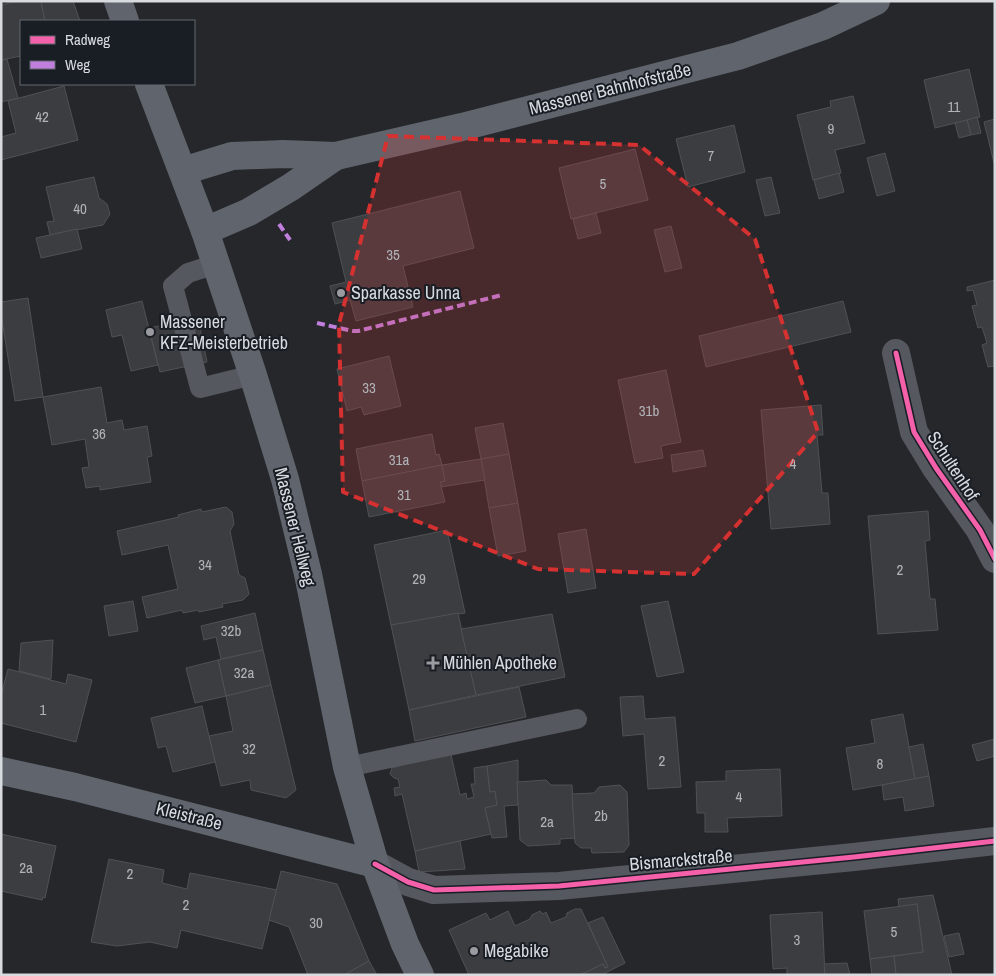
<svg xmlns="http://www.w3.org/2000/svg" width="996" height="976" font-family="'Archivo Narrow',sans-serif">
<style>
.building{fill:#3c3d41;stroke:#4f5154}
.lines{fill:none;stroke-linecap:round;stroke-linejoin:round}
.service{stroke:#55585f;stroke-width:20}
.minor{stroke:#55585f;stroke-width:28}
.secondary{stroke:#60646c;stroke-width:28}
.quiet{stroke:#c07fdc;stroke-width:4;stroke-dasharray:8 4;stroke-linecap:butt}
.cycleway-casing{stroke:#191d24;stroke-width:8}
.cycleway{stroke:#f560ab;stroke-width:5}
.marked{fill:#d63131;fill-opacity:0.2;stroke:#d63131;stroke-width:4;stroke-dasharray:10 6;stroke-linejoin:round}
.poi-dot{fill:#999ba0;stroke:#191d24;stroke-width:2}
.labels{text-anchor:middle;stroke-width:4;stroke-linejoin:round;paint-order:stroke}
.number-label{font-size:15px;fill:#b0b3b8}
.street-label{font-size:18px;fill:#d7dadf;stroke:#191d24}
.poi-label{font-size:18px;fill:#d7dadf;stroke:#191d24;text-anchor:start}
</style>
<rect width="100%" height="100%" fill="#25272b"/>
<g class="building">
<polygon points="17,1 41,1 45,21 21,21 21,56 1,60 1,5"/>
<polygon points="41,1 73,1 80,21 45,21"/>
<polygon points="7,59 18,98 1,102 1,60"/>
<polygon points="969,69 980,117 935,128 924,80"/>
<polygon points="64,86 78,140 1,160 1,137 16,133 8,101"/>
<polygon points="853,96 865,143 835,150 841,173 813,180 797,115 831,107 830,101"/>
<polygon points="977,117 981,133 971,135 967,120"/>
<polygon points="995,119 995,167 984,122"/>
<polygon points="967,120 971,135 959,138 955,123"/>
<polygon points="734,125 745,172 688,187 676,139"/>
<polygon points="635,149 648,200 571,219 559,168"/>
<polygon points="885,153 895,191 877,196 867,158"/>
<polygon points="839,173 844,192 819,199 814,180"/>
<polygon points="94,177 99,198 107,204 110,214 103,225 50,235 47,222 54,221 46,187"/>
<polygon points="771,177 780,213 765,216 756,180"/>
<polygon points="460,191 474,248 403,266 413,307 356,321 350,300 335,304 330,286 346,282 332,223"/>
<polygon points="596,213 601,233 578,239 573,219"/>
<polygon points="671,226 682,268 665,272 654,230"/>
<polygon points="77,229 82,249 41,258 36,238"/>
<polygon points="995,280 995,370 994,366 988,367 982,345 987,343 982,327 978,328 972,306 977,305 973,290 967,291 967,287"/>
<polygon points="28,298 43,397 15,401 1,314 1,302"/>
<polygon points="142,301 158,365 131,371 122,335 112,337 106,310"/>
<polygon points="843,301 851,332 706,367 699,336"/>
<polygon points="198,318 207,362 160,372 149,328"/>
<polygon points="389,356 401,406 364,415 361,407 347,411 337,369"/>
<polygon points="666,370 681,442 661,446 663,458 635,463 618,380"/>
<polygon points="101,387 107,423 122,420 124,430 147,426 152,456 147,457 151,482 100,490 100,486 86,488 82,468 89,467 85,439 52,445 43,397"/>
<polygon points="821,405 823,435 817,435 822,493 828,493 830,524 771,529 761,410"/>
<polygon points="503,423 509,454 481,459 475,428"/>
<polygon points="432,434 436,455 439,454 442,465 362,481 356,449"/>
<polygon points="703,450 706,466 673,472 671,455"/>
<polygon points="509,454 518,503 489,508 481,459"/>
<polygon points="481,459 485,480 441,487 440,482 445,481 442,465"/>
<polygon points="442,465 445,481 440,482 445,502 369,517 362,481"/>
<polygon points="518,503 526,551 498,556 489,508"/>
<polygon points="226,507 232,512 234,524 230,531 239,575 245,578 249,594 243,600 222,604 223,607 199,612 198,610 183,613 182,610 147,618 142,597 178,589 168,545 122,555 117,531 179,517 178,515 201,509 202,512"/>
<polygon points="928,511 930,540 925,541 930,599 935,599 938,630 878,634 868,516"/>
<polygon points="586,529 596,588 568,593 558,534"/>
<polygon points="447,530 465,613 391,625 374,545"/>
<polygon points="133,601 138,631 109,636 104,606"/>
<polygon points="668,601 684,672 657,677 641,606"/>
<polygon points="255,613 263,650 221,659 216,637 204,640 201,626"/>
<polygon points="458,613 476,695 409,710 391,625"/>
<polygon points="552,614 565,677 476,695 461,629"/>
<polygon points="53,640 51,679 19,671 21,643"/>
<polygon points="263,650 271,685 226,696 218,660"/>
<polygon points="218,660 226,696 195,703 186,668"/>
<polygon points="8,669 66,684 68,674 92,680 76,742 1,723 1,696"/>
<polygon points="271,685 296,790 286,798 251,790 250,780 221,786 209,736 233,731 226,696"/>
<polygon points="519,687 526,717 415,741 409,710"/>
<polygon points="643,696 645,719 675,717 681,787 648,789 644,734 623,736 620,697"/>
<polygon points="202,706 215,762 173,772 166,746 158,748 151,718"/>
<polygon points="903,714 915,779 853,790 846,748 875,743 871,720"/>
<polygon points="995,739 995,756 977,761 972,745"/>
<polygon points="923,744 929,776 915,779 909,747"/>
<polygon points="450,750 460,795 466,793 467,799 474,797 471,784 475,784 474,768 487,766 490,792 495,791 497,805 485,808 491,834 415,851 402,794 395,796 394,788 400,787 398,779 394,778 390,774 392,768"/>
<polygon points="518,760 518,805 504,806 507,837 492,838 485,808 497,805 495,791 490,792 487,766"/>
<polygon points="780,769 782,816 727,818 728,832 705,832 705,813 697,813 696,782 726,781 726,771"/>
<polygon points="929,776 934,806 905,811 903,797 884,800 882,785"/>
<polygon points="546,780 551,785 572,785 575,838 560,839 560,844 528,846 520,840 517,782"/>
<polygon points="620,785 627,792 629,845 624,852 592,853 591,848 581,848 575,843 572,794 594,793 599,787"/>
<polygon points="1,834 56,846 45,898 43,897 42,900 1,891"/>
<polygon points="460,841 465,869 419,872 415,851"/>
<polygon points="109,859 164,870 162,883 187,889 190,873 277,890 262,949 181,930 177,948 150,942 117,946 91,942"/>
<polygon points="281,871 337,884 369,961 344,975 308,975 289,927 269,920"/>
<polygon points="933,895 952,975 896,975 894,956 923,952 917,904 899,907 898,899"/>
<polygon points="917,904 923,952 870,959 864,911"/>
<polygon points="575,909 581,909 608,967 605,968 603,964 580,975 469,975 449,930 486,913 490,920 508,911 515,926 530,919 532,915 540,911 543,914 546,912 551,923 566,917 567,913"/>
<polygon points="822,912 825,975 787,975 787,968 773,969 770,915"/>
<polygon points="603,917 625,963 601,975 580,975 603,964 605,968 608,967 588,923"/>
<polygon points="959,933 964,954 949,957 944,936"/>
<polygon points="894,956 896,975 872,975 870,959"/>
<polygon points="369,961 377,975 344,975"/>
<polygon points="847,963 850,975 825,975 824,964"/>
</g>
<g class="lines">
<g class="service">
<polyline points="216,264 188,273 173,286 200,388 253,375"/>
<polyline points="347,767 577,719"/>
</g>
<g class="minor">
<polyline points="896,353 914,432 936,468 980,530 995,559"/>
<polyline points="375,864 408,882 434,890 559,886 854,857 995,841"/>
</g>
<g class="secondary">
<polyline points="118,1 125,21"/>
<polyline points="149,84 205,231 253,375 285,479 308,574 347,767 375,864 405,944 420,975"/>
<polyline points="183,171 232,156 283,154 336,156 462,127 738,56 823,26 876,1"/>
<polyline points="205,231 249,212 291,187 336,156"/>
<polyline points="1,771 75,787 375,864"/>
</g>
<g class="quiet">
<polyline points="279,224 290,240"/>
<polyline points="317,323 353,331 358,331 502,295"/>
</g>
<defs>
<g id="cycleway">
<polyline points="896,353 914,432 936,468 980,530 995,559"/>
<polyline points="375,864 408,882 434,890 559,886 854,857 995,841"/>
</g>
</defs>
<use href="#cycleway" class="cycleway-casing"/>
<use href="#cycleway" class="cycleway"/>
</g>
<path class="marked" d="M388,136L639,145L755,239L818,432L694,574L538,569L343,492L339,324Z"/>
<g class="poi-dot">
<circle cx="341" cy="293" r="5"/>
<circle cx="150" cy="332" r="5"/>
<path d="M430.5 655.5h5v5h5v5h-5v5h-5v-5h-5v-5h5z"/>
<circle cx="474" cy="951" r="5"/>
</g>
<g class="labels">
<g class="number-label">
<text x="954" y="112">11</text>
<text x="42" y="122">42</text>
<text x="831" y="134">9</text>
<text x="711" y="161">7</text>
<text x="603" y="189">5</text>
<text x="80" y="214">40</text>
<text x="393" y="260">35</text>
<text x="369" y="393">33</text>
<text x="649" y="416">31b</text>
<text x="99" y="439">36</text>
<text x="399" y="465">31a</text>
<text x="793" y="469">4</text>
<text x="404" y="500">31</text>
<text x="205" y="570">34</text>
<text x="900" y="575">2</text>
<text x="419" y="584">29</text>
<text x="231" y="636">32b</text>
<text x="244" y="678">32a</text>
<text x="43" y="715">1</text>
<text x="249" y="754">32</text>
<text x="662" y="766">2</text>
<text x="880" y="769">8</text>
<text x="739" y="802">4</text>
<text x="601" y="821">2b</text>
<text x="547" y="827">2a</text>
<text x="26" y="873">2a</text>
<text x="130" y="879">2</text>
<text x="186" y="910">2</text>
<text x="316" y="928">30</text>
<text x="894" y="937">5</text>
<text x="797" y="945">3</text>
</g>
<g class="street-label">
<text transform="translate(610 89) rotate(-14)" y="6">Massener Bahnhofstraße</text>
<text transform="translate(953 466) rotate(57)" y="6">Schultenhof</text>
<text transform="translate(295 527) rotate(76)" y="6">Massener Hellweg</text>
<text transform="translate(189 816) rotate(14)" y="6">Kleistraße</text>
<text transform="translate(681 860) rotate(-5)" y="6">Bismarckstraße</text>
</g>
<g class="poi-label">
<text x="351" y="299">Sparkasse Unna</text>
<text x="160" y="328">Massener<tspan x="160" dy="21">KFZ-Meisterbetrieb</tspan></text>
<text x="443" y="669">Mühlen Apotheke</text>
<text x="484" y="957">Megabike</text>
</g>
</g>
<rect width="996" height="976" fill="none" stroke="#d7dadf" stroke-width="5"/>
<rect x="20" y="20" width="175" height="65" fill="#191d24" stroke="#65696f"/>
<rect x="30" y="36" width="25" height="8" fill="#f560ab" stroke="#65696f"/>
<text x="65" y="45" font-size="15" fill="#d7dadf">Radweg</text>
<rect x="30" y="61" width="25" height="8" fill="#c07fdc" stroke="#65696f"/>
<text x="65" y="70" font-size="15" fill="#d7dadf">Weg</text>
</svg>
